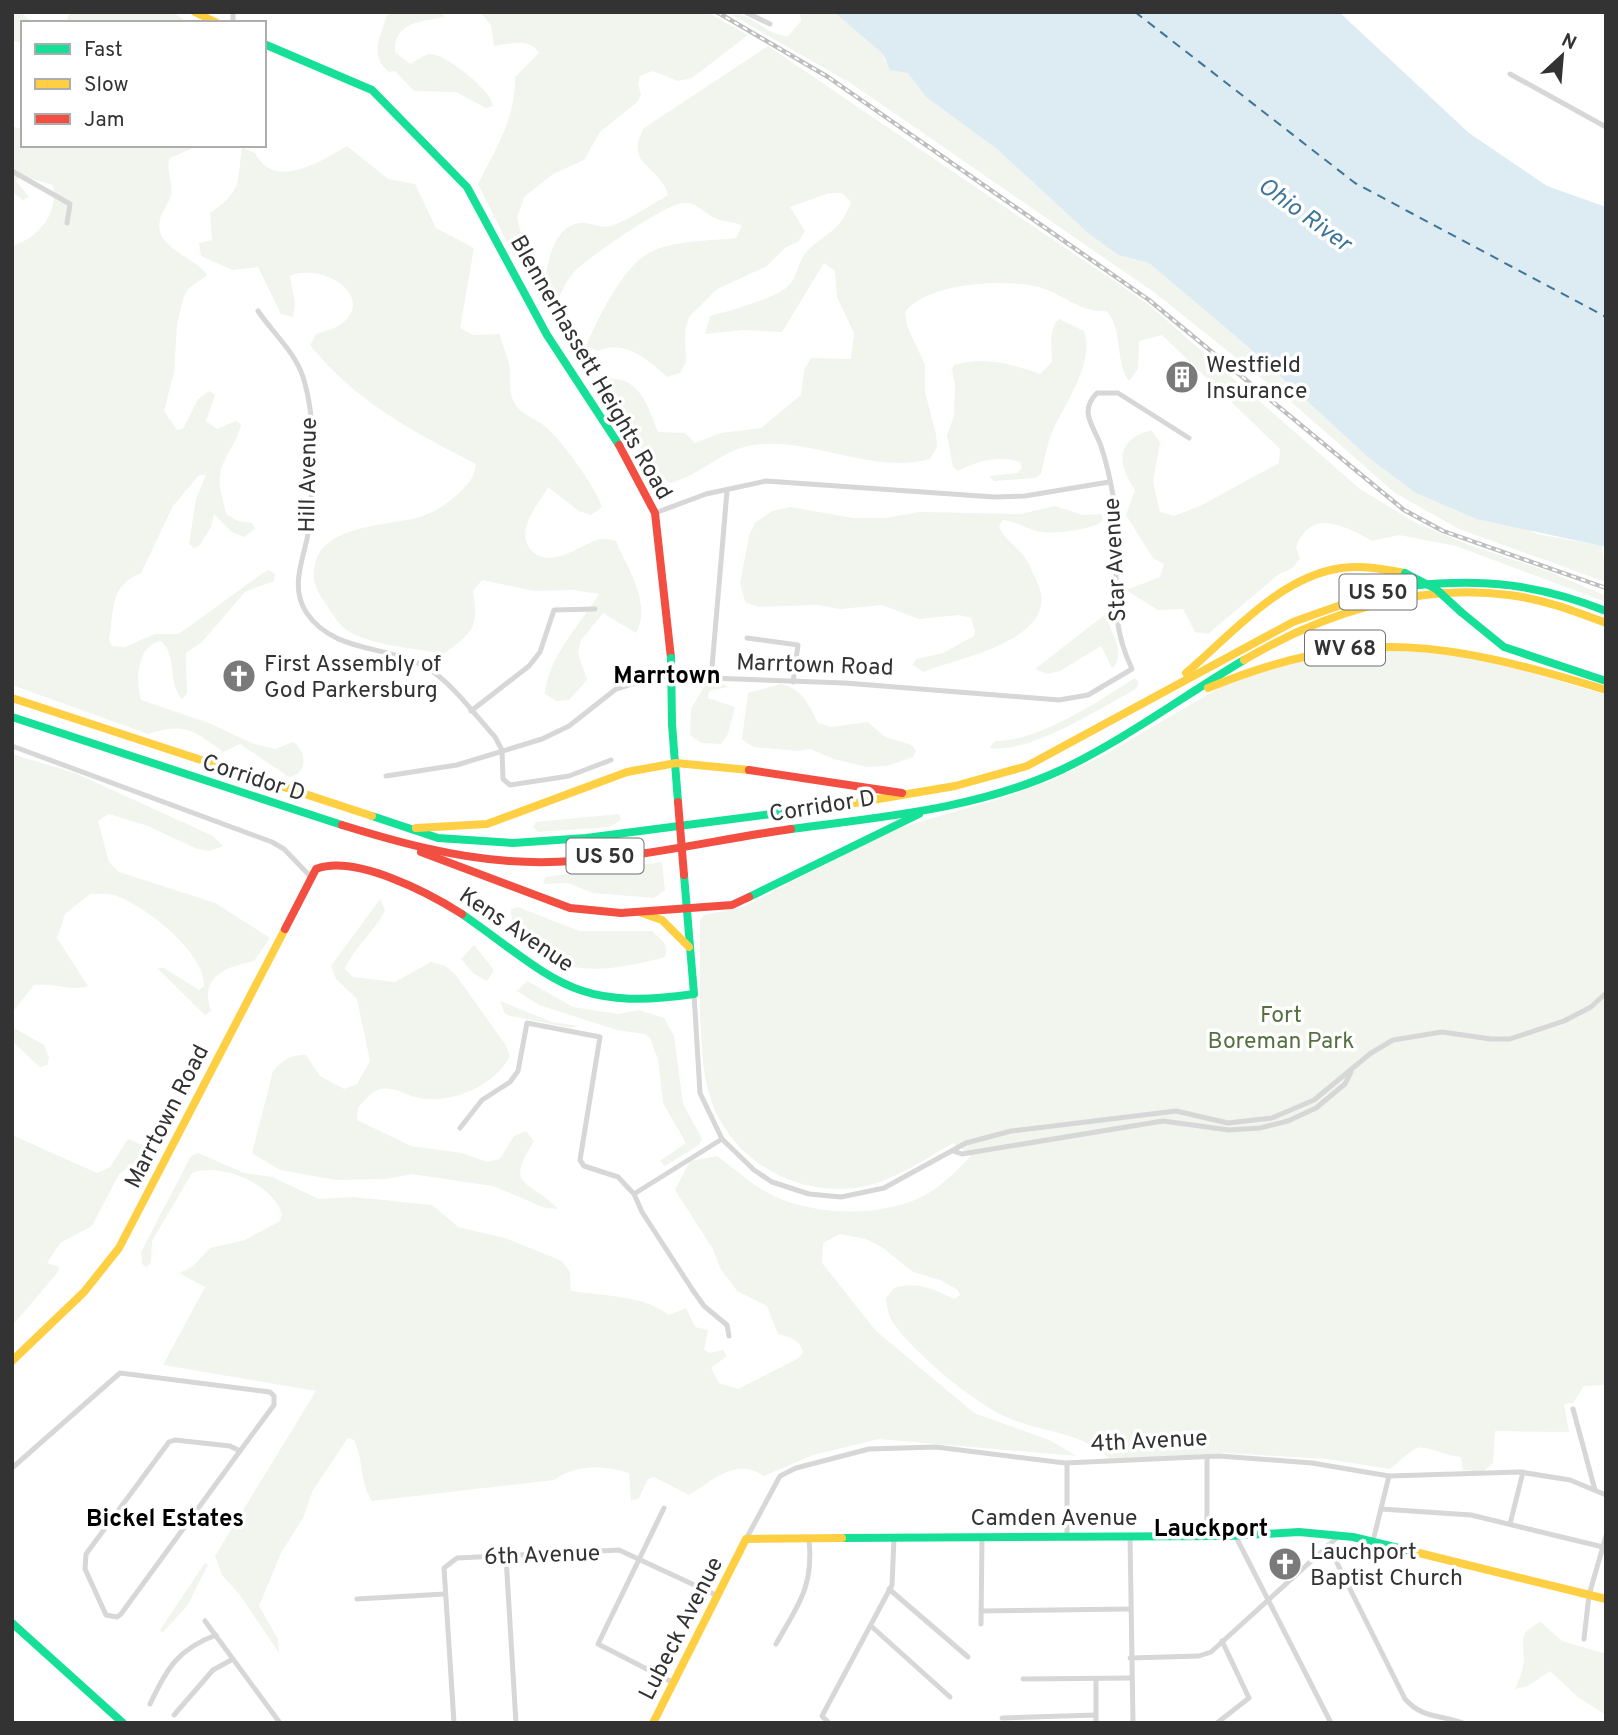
<svg xmlns="http://www.w3.org/2000/svg" width="1618" height="1735" font-family="Overpass,sans-serif">
<style>
.green{fill:#f1f5ed}
.water{fill:#ddebf3}
.lines{fill:none;stroke-linecap:round;stroke-linejoin:round}
.ferry{stroke:#3f7597;stroke-width:2;stroke-dasharray:9 7;stroke-linecap:butt}
.street{stroke:#d7d7d7;stroke-width:5}
.fast{stroke:#16e098;stroke-width:8}
.slow{stroke:#ffcf43;stroke-width:8}
.jam{stroke:#f24e42;stroke-width:8}
.rail-casing{stroke:#bebebe;stroke-width:4.5}
.rail{stroke:#fff;stroke-width:2;stroke-dasharray:5;stroke-linecap:butt}
.fast-bridge{stroke:#16e098;stroke-width:8}
.jam-bridge{stroke:#f24e42;stroke-width:8}
.labels{text-anchor:middle;stroke-width:7;stroke-linejoin:round;paint-order:stroke}
.shield{fill:#fff;stroke:#707070;stroke-width:2}
.shield-label{font-size:21px;font-weight:bold;fill:#333}
.poi-label{font-size:23px;fill:#333;stroke:#fff;text-anchor:start}
.street-label{font-size:23px;fill:#333;stroke:#fff}
.park-label{font-size:23px;fill:#56703f;stroke:#fff}
.water-label{font-size:24px;font-style:italic;fill:#3f7597;stroke:#fff}
.neighbourhood-label{font-size:24px;font-weight:bold;fill:#000;stroke:#fff}
</style>
<rect width="100%" height="100%" fill="#fff"/>
<g class="green">
<polygon points="12,12 20,12 33,23 23,23 23,44 12,40"/>
<polygon points="70,12 172,12 189,23 65,23"/>
<path d="M390,12H440L445,17C423,21 393,22 395,52L410,64C416,61 424,55 430,54C445,53 493,92 493,106L486,108L456,92L414,91L395,71L389,72C369,55 380,40 386,17Z"/>
<path d="M480,12H707L748,35L692,78L678,81L653,71L640,76L638,83L641,96L637,102L600,132L584,160L553,174L524,197L517,218L527,258L525,265L514,256L478,184C496,149 516,117 515,77L539,53C530,37 509,44 494,46L491,25Z"/>
<path d="M727,12C752,12 764,35 788,36L801,21L800,12H834L883,54L885,62L908,73L926,97L997,149L1088,233L1118,255L1149,263L1247,346L1369,458L1537,534L1602,546L1606,582L1459,529L1395,493L1290,401L1155,293L852,84Z"/>
<path d="M768,46L1148,304L1360,489L1416,523L1469,545L1550,572L1606,596V602L1456,546L1399,535L1372,541C1344,526 1312,507 1296,547L1300,559L1291,569L1279,574L1208,634L1195,632L1183,609L1158,610L1126,590L1160,577L1164,564L1153,558L1126,515L1135,490C1118,464 1114,441 1151,430L1160,442L1153,482L1160,512L1174,516L1202,505L1279,463L1280,449L1162,335L1139,341L1138,369L1129,381C1114,360 1124,329 1106,311C1083,313 1066,297 1045,289C1011,277 927,282 905,312L907,326L925,365V392L936,434L937,447L930,459C875,475 809,436 753,445C721,450 700,476 670,483L660,476L608,403L603,391L607,379C640,376 648,407 658,432L685,433L695,443L721,433L761,428L801,395L804,370L811,358L851,359L854,333L837,297L835,271L824,263L782,332L743,330L705,334L710,316C728,311 782,297 791,283C798,272 799,259 809,249C829,231 841,230 851,202L842,193H829L790,207L805,231L798,242L786,247L767,266L717,289L689,317L685,331L686,362L680,373L667,377C647,359 625,339 598,351L586,346C598,318 625,261 655,250C679,240 710,241 736,238L742,226C734,221 725,222 717,219C706,215 696,201 683,203C665,204 587,258 573,273C564,283 560,299 551,310L542,300C547,274 548,229 579,223C589,221 601,229 611,226C630,220 650,205 668,195C660,165 623,166 644,128Z"/>
<path d="M12,126L23,130V145H200L170,158C165,170 174,183 171,195C169,204 161,212 160,220C153,248 196,257 207,275L188,289L184,296L177,324L174,373L164,411L177,430L183,429L198,399L209,391L215,395L206,421L217,429L236,421L241,424C238,442 222,458 220,475C218,487 224,502 226,514L238,521L252,523L255,529L244,537L232,532L214,514L211,527L200,545L194,548L189,544L196,499L206,475H199L173,506L141,573C109,585 114,612 109,640L112,646L125,647L155,634H179L263,573L269,570L275,574L274,581L245,592L202,642L186,653L187,694L182,699C167,683 178,656 161,641C136,645 136,682 141,700L209,723L254,744L275,749L293,742C307,750 308,775 289,777L240,744L223,752C194,730 184,722 148,734L12,685V246C39,238 59,213 53,185L21,176L16,181L29,197L23,200L12,192Z"/>
<path d="M347,146L388,179L415,184L436,228L474,248L460,328L473,335L500,334C502,344 505,350 508,360C513,374 506,387 514,402C522,417 535,417 547,428C562,441 597,489 602,507L591,515L579,511L548,487C537,506 514,532 532,551C551,570 581,544 600,539C605,538 611,540 616,541C628,570 652,603 636,633L603,613L581,640L578,653L587,680L569,700L556,701L545,694C548,656 581,624 599,594L573,590L534,591L482,580L473,591C479,629 473,631 444,654C416,648 361,645 342,626C333,617 327,605 320,595C314,585 312,575 315,564C324,525 385,526 416,518C434,513 448,504 461,491C471,481 474,477 476,464C412,431 356,402 310,345L316,334C324,331 335,329 341,324C378,296 320,261 290,276L295,303L293,317L281,314L258,267L232,270L201,256L199,243L212,240L210,213C242,191 237,184 242,147L255,153C274,191 320,162 347,146Z"/>
<path d="M1059,319L1084,331C1095,363 1065,403 1052,432C1047,445 1044,461 1041,474L1035,478L994,481L989,476L1017,473L1022,468L1020,462C997,455 978,461 958,471L953,467L947,435L954,416L955,384L952,370L954,365C983,356 1012,364 1040,374L1052,362C1052,348 1048,329 1059,319Z"/>
<path d="M1055,506L1082,515L1102,514L1103,520C1097,530 1052,534 1040,532C1027,529 1017,522 1003,520L999,526C1005,542 1022,549 1029,564C1034,577 1044,591 1041,605C1034,645 955,659 923,672L913,665L916,659L943,653L974,636L975,630L971,618L959,615L919,619L882,605L840,609L818,605L758,607L745,602L740,583L749,536L755,523L772,511L791,507L853,518H885L920,512L1021,514Z"/>
<path d="M1106,614C1109,631 1128,655 1112,668L1101,646L1060,671L1047,674L1035,669Z"/>
<path d="M1355,649L1424,651L1485,659L1606,695V1385L1584,1386L1573,1403L1564,1404L1569,1432L1495,1431L1493,1463L1483,1472L1463,1470L1461,1457C1449,1457 1425,1445 1417,1448C1407,1453 1398,1463 1390,1469L1327,1459L1227,1453L1110,1459C1082,1431 1041,1433 1006,1417C972,1401 916,1355 894,1324C888,1316 887,1307 886,1298L894,1288C917,1281 933,1289 954,1299L960,1295L958,1290L940,1280L913,1272L883,1248L866,1239L840,1234L823,1243L822,1263L876,1331L974,1413L1049,1440L1077,1456L879,1439L813,1455L764,1476C736,1457 714,1480 689,1495L654,1477L648,1479L639,1498L631,1501L629,1473C603,1465 577,1464 554,1480L372,1501C359,1480 364,1460 354,1440L348,1438L313,1490L303,1518L281,1553L259,1606L278,1639L279,1653L240,1595L222,1575L215,1556L316,1391L163,1365L205,1287L179,1273L192,1267L210,1248L245,1240L280,1221L282,1214C273,1184 221,1162 192,1173L152,1241L151,1263L146,1267L142,1264L141,1252L191,1156L198,1153L244,1173L272,1177L319,1199L354,1197L432,1205L458,1227L505,1238L562,1261L570,1272L571,1291C603,1296 643,1295 669,1315L686,1308L695,1327L708,1330L704,1350L710,1353L723,1350L727,1356L711,1368L719,1383L738,1389L799,1358L803,1352C801,1340 789,1337 778,1334L767,1306L737,1291L720,1268L713,1249L675,1190L690,1161L717,1156C735,1169 754,1187 774,1196C813,1215 877,1217 917,1199C938,1190 954,1173 971,1156L953,1143C923,1160 891,1183 856,1188C793,1196 730,1159 710,1097C696,1054 701,969 700,920L704,915L743,907L892,830L1002,798L1050,781L1102,756L1226,684L1293,661Z"/>
<path d="M1135,678L1139,683L1136,689C1098,709 1031,754 989,748L995,741C1038,742 1099,701 1135,678Z"/>
<polygon points="721,683 728,687 709,691 708,698 735,707 728,734 721,744 701,743 690,735 691,709 705,685"/>
<path d="M781,684C804,690 808,704 818,723L831,727L868,722L885,737L912,745L916,751L913,757L887,766L867,767L834,759L810,749L798,751L753,747L742,739L748,693Z"/>
<path d="M12,754L75,773L213,836L223,846L210,851L197,849L148,826L109,814L98,821L109,862L119,872L215,903L270,938L254,961C225,967 199,977 211,1011L205,1015L157,968H164L199,990L204,986C206,953 145,906 117,896C109,893 98,894 90,894L65,914L57,938L88,986C76,992 50,982 34,985L12,1013Z"/>
<polygon points="619,814 621,820 609,827 538,832 533,827 536,822"/>
<polygon points="662,862 665,890 654,898 593,893 568,883 543,884 545,877 552,876"/>
<path d="M380,899L385,910C375,932 354,947 345,969L353,977L395,982L431,962L445,966L455,974L505,1044L510,1056C495,1086 449,1106 415,1097C403,1094 391,1085 378,1090C371,1092 363,1102 358,1108L357,1120L411,1146L462,1153L487,1162L500,1159L514,1136L526,1131L534,1141C503,1189 530,1179 558,1209L545,1208L493,1186L411,1174L387,1179L336,1180L280,1170L252,1153L273,1071C283,1059 291,1055 306,1055L320,1076L344,1089L357,1084L370,1061L357,999L336,979L331,966Z"/>
<path d="M518,907L579,931H652C660,939 670,944 665,957C637,965 598,973 569,966C556,963 542,951 532,943C518,933 511,926 511,909Z"/>
<polygon points="474,945 494,970 487,981 474,974 461,959"/>
<polygon points="527,981 573,1007 618,1014 639,1010 664,1018 674,1036 683,1104 702,1139 699,1145 665,1166 660,1161 686,1143 663,1103 658,1059 650,1038 645,1034 617,1030 539,1005 517,991"/>
<polygon points="500,1001 552,1022 578,1026 571,1028 511,1016 505,1014"/>
<polygon points="12,1027 44,1045 49,1058 47,1065 40,1067 12,1041"/>
<polygon points="12,1135 97,1173 110,1167 128,1139 152,1149 119,1174 92,1226 60,1243 47,1263 59,1267 58,1272 12,1326"/>
<polygon points="205,1563 208,1565 187,1606 162,1633 160,1630"/>
<path d="M1541,1622L1562,1641L1606,1654V1715L1578,1697L1550,1671L1528,1686L1515,1689C1518,1682 1522,1674 1523,1666C1527,1643 1513,1635 1541,1622Z"/>
</g>
<polygon class="water" points="834,12 1339,12 1469,133 1547,186 1606,207 1606,547 1477,519 1416,493 1369,458 1247,346 1149,263 1118,255 1088,233 997,149 926,97 908,73 890,70 883,54"/>
<g class="lines">
<polyline class="ferry" points="1135,12 1355,183 1606,317"/>
<g class="street">
<polyline points="745,12 770,24"/>
<polyline points="233,23 233,12"/>
<polyline points="1510,74 1606,127"/>
<polyline points="12,171 70,204 67,223"/>
<path d="M258,311C272,332 295,352 303,377C317,421 313,474 310,519C309,550 287,582 306,612C333,653 385,645 424,666C451,681 474,714 495,737L502,750L503,779L510,785L569,776L611,760"/>
<polyline points="655,513 706,494 766,481 994,497 1025,496 1109,482"/>
<polyline points="747,638 798,645 793,682"/>
<polyline points="711,679 727,491"/>
<polyline points="471,711 529,666 540,652 554,610 595,609"/>
<polyline points="12,746 272,842 284,849 310,876"/>
<path d="M386,776L457,765L542,739L569,726L616,689L658,676L845,683L1059,700L1088,695L1132,669C1111,625 1116,594 1117,547C1118,515 1111,477 1101,446C1094,426 1078,412 1097,393H1118L1189,438"/>
<polyline points="694,994 700,1093 722,1139 754,1170 772,1182 809,1194 841,1197 884,1188 966,1143 1011,1131 1176,1111 1228,1123 1272,1118 1314,1100 1371,1053 1393,1040 1442,1032 1491,1039 1510,1039 1564,1021 1591,1007 1606,993"/>
<polyline points="460,1128 482,1100 510,1082 518,1071 527,1023 600,1037 580,1160 584,1166 618,1177 634,1194 642,1212 692,1289 704,1306 727,1325 729,1336"/>
<polyline points="953,1151 962,1154 1163,1121 1229,1130 1260,1128 1288,1121 1316,1108 1345,1084 1351,1072"/>
<polyline points="634,1194 722,1139"/>
<polyline points="1573,1409 1595,1490"/>
<polygon points="175,1440 230,1446 240,1451 121,1614 117,1617 106,1615 85,1569 86,1554 169,1442"/>
<polyline points="12,1468 120,1373 270,1392 274,1396 274,1405 240,1451"/>
<polyline points="664,1508 598,1644 674,1683"/>
<polyline points="1381,1509 1471,1515 1603,1547"/>
<polyline points="1510,1524 1523,1472"/>
<polyline points="1235,1535 1331,1723"/>
<polyline points="1130,1536 1133,1723"/>
<polyline points="1207,1536 1207,1457"/>
<polyline points="1067,1537 1067,1463"/>
<polyline points="746,1539 780,1476 796,1468 869,1449 936,1447 1065,1463 1219,1456 1312,1463 1389,1476 1520,1472 1570,1480 1606,1495"/>
<polyline points="1373,1541 1389,1476"/>
<path d="M1328,1545L1405,1699C1423,1719 1439,1714 1463,1723"/>
<polyline points="506,1557 516,1723"/>
<polyline points="889,1589 968,1657"/>
<polyline points="357,1599 445,1594"/>
<polyline points="982,1611 1129,1609"/>
<polyline points="205,1621 280,1723"/>
<polyline points="981,1624 982,1537"/>
<polyline points="871,1626 950,1697"/>
<polyline points="1584,1639 1589,1595 1606,1536"/>
<path d="M776,1644C798,1605 814,1587 809,1539"/>
<polyline points="1130,1658 1199,1656 1211,1652 1340,1535"/>
<polyline points="1023,1679 1130,1678"/>
<path d="M150,1704C167,1668 178,1649 216,1635"/>
<polyline points="174,1715 213,1670 233,1659"/>
<polyline points="1002,1718 1096,1715"/>
<polyline points="454,1723 444,1568 457,1558 619,1550 718,1596"/>
<polyline points="829,1723 822,1716 892,1585 894,1538"/>
<polyline points="1096,1723 1096,1679"/>
<polyline points="1217,1723 1249,1698 1222,1641"/>
</g>
<g class="fast">
<polyline points="264,44 372,90 467,187 547,335 619,445"/>
<path d="M1410,586C1483,578 1538,584 1606,611"/>
<polyline points="1461,612 1504,647 1606,681"/>
<polyline points="12,717 342,825"/>
<polyline points="672,724 678,802"/>
<polyline points="372,816 438,838 513,843 586,838 849,804"/>
<path d="M791,829C882,817 977,809 1061,770C1126,739 1183,696 1244,660"/>
<polyline points="749,897 919,814"/>
<path d="M462,914C554,978 572,1012 694,994L684,875"/>
<polyline points="842,1538 1228,1536 1299,1532 1353,1537 1415,1552"/>
<polyline points="12,1623 123,1723"/>
</g>
<g class="slow">
<polyline points="195,12 217,23"/>
<path d="M1244,660C1323,613 1417,583 1509,595C1543,599 1574,611 1606,623"/>
<path d="M1186,673C1231,635 1279,577 1341,568C1363,565 1383,569 1405,573"/>
<path d="M1208,688C1364,624 1450,643 1606,690"/>
<polyline points="12,698 372,816"/>
<polyline points="849,804 955,786 1027,766 1293,622 1369,595 1410,586"/>
<polyline points="416,828 487,824 627,772 676,763 749,770"/>
<polyline points="642,913 662,920 689,947"/>
<polyline points="12,1361 84,1292 119,1248 285,929"/>
<polyline points="1415,1552 1606,1599"/>
<polyline points="653,1723 746,1539 842,1538"/>
</g>
<g class="jam">
<polyline points="619,445 655,513 671,658"/>
<polyline points="749,770 902,793"/>
<path d="M342,825C397,842 452,857 509,861C603,868 698,842 791,829"/>
<polyline points="421,852 570,908 621,913 732,905 749,897"/>
<path d="M285,929L316,869C355,854 429,893 462,914"/>
</g>
<defs>
<polyline id="rail" points="717,12 828,77 1149,300 1404,510 1443,531 1606,588"/>
</defs>
<use href="#rail" class="rail-casing"/>
<use href="#rail" class="rail"/>
<g class="fast-bridge">
<polyline points="1405,573 1436,589 1461,612"/>
<polyline points="671,658 672,724"/>
</g>
<polyline class="jam-bridge" points="678,802 684,875"/>
</g>
<defs>
<symbol id="building-disc" viewBox="-11 -11 22 22"><circle r="9.5" fill="#7a7a7a" stroke="#fff"/><path d="M-4-6H4V6H1V3H-1V6H-4ZM-2.5-4.3h1.7v1.8h-1.7ZM.8-4.3h1.7v1.8H.8ZM-2.5-1h1.7V.8h-1.7ZM.8-1h1.7V.8H.8Z" fill="#fff"/></symbol>
<symbol id="church-disc" viewBox="-11 -11 22 22"><circle r="9.5" fill="#7a7a7a" stroke="#fff"/><path d="M-1.2-6h2.4v3.5h3.3v2.4h-3.3V6h-2.4V-.1h-3.3v-2.4h3.3Z" fill="#fff"/></symbol>
</defs>
<g fill-rule="evenodd">
<use href="#building-disc" x="1163" y="358" width="38" height="38"/>
<use href="#church-disc" x="220" y="657" width="38" height="38"/>
<use href="#church-disc" x="1266" y="1545" width="38" height="38"/>
</g>
<g class="labels">
<g class="shield">
<rect x="1339.5" y="574.5" width="77" height="35" rx="5"/>
<rect x="1305" y="630.5" width="80" height="35" rx="5"/>
<rect x="566.5" y="838.5" width="77" height="35" rx="5"/>
</g>
<g class="shield-label">
<text x="1378" y="599">US 50</text>
<text x="1345" y="655">WV 68</text>
<text x="605" y="863">US 50</text>
</g>
<g class="poi-label">
<text x="1206" y="372">Westfield<tspan x="1206" dy="26">Insurance</tspan></text>
<text x="264" y="671">First Assembly of<tspan x="264" dy="26">God Parkersburg</tspan></text>
<text x="1310" y="1559">Lauchport<tspan x="1310" dy="26">Baptist Church</tspan></text>
</g>
<g class="street-label">
<text transform="translate(592 367) rotate(60)" y="8">Blennerhassett Heights Road</text>
<text transform="translate(307 475) rotate(-89)" y="8">Hill Avenue</text>
<text transform="translate(1114 560) rotate(-93)" y="8">Star Avenue</text>
<text transform="translate(815 664) rotate(2)" y="8">Marrtown Road</text>
<text transform="translate(254 777) rotate(18)" y="8">Corridor D</text>
<text transform="translate(822 805) rotate(-9)" y="8">Corridor D</text>
<text transform="translate(517 929) rotate(34)" y="8">Kens Avenue</text>
<text transform="translate(166 1116) rotate(-63)" y="8">Marrtown Road</text>
<text transform="translate(1149 1440) rotate(-3)" y="8">4th Avenue</text>
<text x="1054" y="1525">Camden Avenue</text>
<text transform="translate(542 1554) rotate(-2)" y="8">6th Avenue</text>
<text transform="translate(680 1628) rotate(-63)" y="8">Lubeck Avenue</text>
</g>
<g class="park-label">
<text x="1281" y="1022">Fort<tspan x="1281" dy="26">Boreman Park</tspan></text>
</g>
<g class="water-label">
<text transform="translate(1305 214) rotate(36)" y="8">Ohio River</text>
</g>
<g class="neighbourhood-label">
<text x="667" y="683">Marrtown</text>
<text x="165" y="1526">Bickel Estates</text>
<text x="1211" y="1536">Lauckport</text>
</g>
</g>
<rect width="1618" height="1735" fill="none" stroke="#333333" stroke-width="28"/>
<rect x="21" y="21" width="245" height="126" fill="#ffffff" stroke="#adadad" stroke-width="2"/>
<rect x="35" y="44" width="35" height="10" fill="#16e098" stroke="#adadad" stroke-width="2"/>
<text x="84" y="56" font-size="21" fill="#333333">Fast</text>
<rect x="35" y="79" width="35" height="10" fill="#ffcf43" stroke="#adadad" stroke-width="2"/>
<text x="84" y="91" font-size="21" fill="#333333">Slow</text>
<rect x="35" y="114" width="35" height="10" fill="#f24e42" stroke="#adadad" stroke-width="2"/>
<text x="84" y="126" font-size="21" fill="#333333">Jam</text>
<g transform="translate(1562 56) rotate(26)" stroke="#ffffff" stroke-width="5" paint-order="stroke">
<path d="M0-5L12 26L0 18L-12 26Z" fill="#333333"/>
<text y="-10" font-size="19" font-weight="bold" text-anchor="middle" fill="#333333">N</text>
</g>
</svg>
